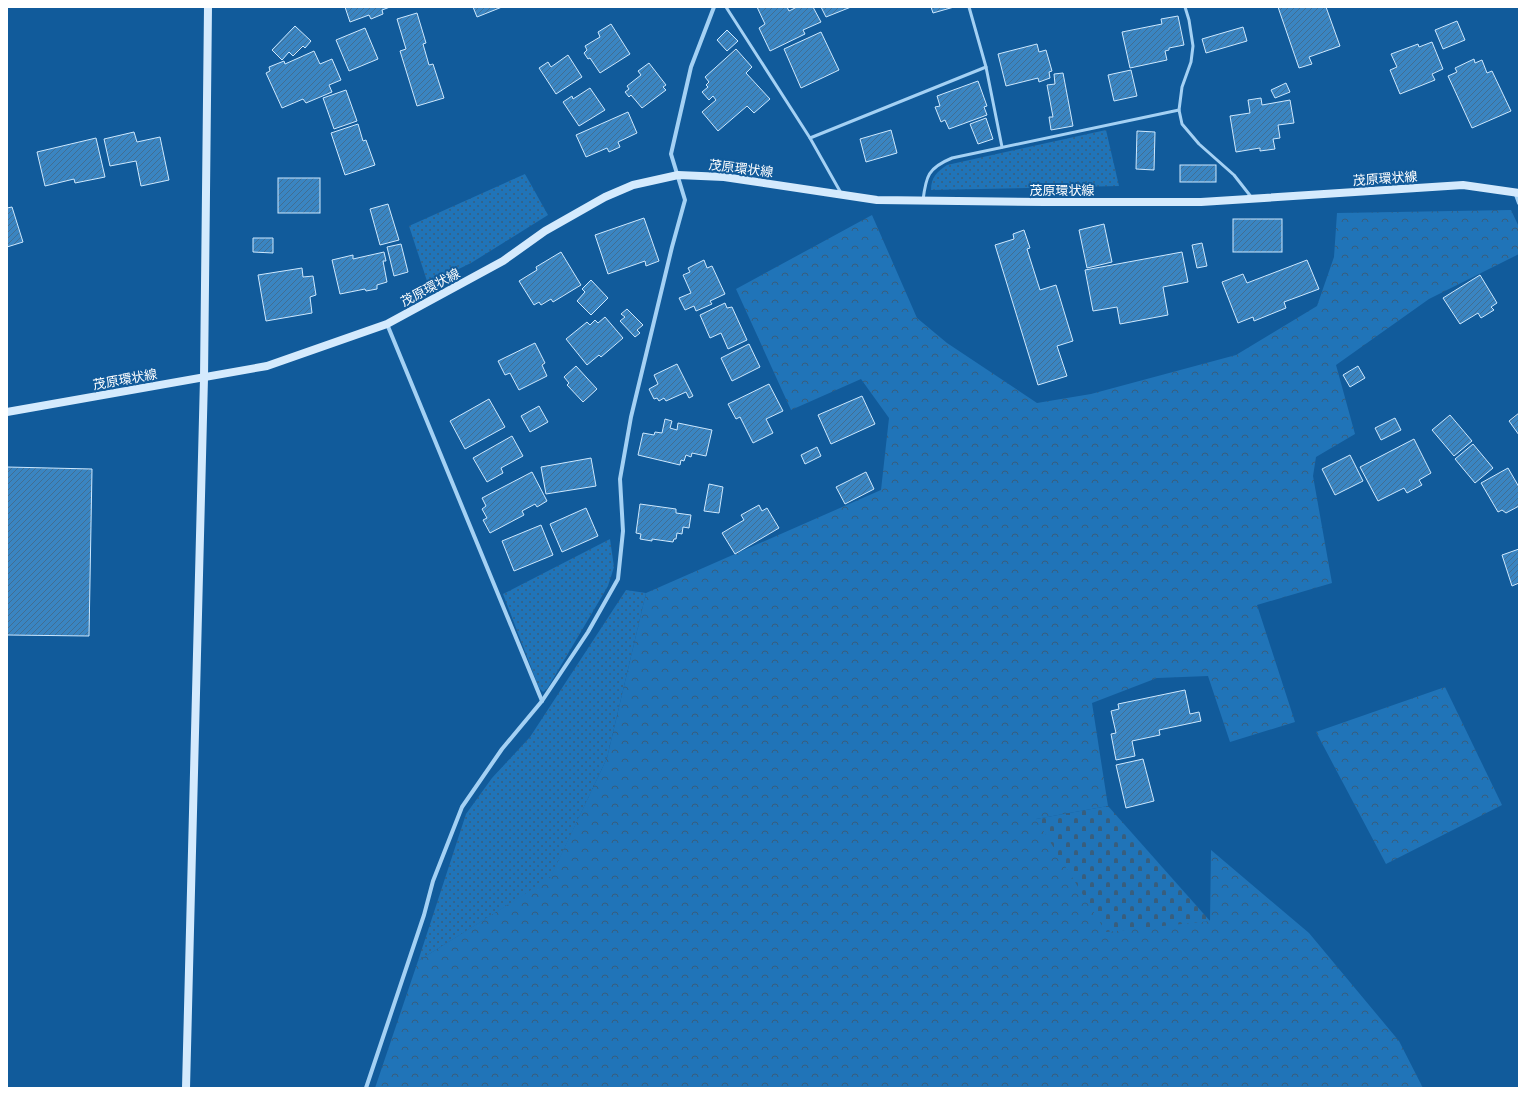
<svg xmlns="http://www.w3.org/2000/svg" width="1526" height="1095" font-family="'Space Grotesk','Noto Sans JP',sans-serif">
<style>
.grass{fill:url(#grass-dots)}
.forest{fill:url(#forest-crowns)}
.cemetery{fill:url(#cemetery-stones)}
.building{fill:url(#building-hatch);stroke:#cde8fe}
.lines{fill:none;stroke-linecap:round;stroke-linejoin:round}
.lane{stroke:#a4d1f4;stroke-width:3}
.street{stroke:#a4d1f4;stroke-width:4}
.secondary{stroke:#d4eafd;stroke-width:8}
.labels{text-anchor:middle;stroke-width:4;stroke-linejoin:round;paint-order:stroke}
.street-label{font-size:13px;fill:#fff;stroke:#115b9b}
</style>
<defs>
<pattern id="grass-dots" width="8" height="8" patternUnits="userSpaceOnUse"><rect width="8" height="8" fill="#2074b8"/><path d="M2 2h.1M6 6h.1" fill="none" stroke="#385e7d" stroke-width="1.8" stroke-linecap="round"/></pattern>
<pattern id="forest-crowns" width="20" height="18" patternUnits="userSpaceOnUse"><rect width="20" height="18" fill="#2074b8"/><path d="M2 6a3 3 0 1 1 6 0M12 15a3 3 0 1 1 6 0" fill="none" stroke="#385e7d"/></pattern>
<pattern id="cemetery-stones" width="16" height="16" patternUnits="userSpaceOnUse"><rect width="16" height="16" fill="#2074b8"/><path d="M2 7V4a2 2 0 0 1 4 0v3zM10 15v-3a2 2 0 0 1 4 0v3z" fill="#385e7d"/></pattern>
<pattern id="building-hatch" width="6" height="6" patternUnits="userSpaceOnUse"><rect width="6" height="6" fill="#3a85c2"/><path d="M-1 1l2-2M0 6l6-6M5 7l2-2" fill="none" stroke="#416e93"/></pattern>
</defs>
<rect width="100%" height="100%" fill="#115b9b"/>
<g class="grass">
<path d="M1106,130L1119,186L931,190C931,177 937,172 947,165Z"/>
<polygon points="525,174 548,215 471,263 428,284 409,226"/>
<polygon points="610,539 614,567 608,586 547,689 543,692 539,688 503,594"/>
<polygon points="626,590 646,593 607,758 550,879 418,961 466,814 492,778 530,737"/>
</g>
<g class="forest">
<polygon points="1511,210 1519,227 1519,254 1429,299 1336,365 1355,434 1316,457 1313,476 1332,583 1257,605 1295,722 1230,742 1208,676 1157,678 1092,703 1108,806 1036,819 1210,921 1211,850 1309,933 1399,1041 1423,1088 375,1088 418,961 550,878 607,758 646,593 881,490 889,418 861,379 791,410 736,289 872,215 917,318 947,343 1037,403 1091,394 1236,355 1317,306 1334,257 1337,213"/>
<polygon points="1445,687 1502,805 1386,864 1316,732"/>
</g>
<polygon class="cemetery" points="1108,806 1210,921 1106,932 1036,819"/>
<g class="building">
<polygon points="345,7 390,7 382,10 383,14 371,19 369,15 350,22"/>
<polygon points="473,7 502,7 477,17"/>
<polygon points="757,7 787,7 789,11 797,7 813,7 821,22 803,30 805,34 770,51 759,28 765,24"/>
<polygon points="821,7 851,7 826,17"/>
<polygon points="931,7 954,7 933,13"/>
<polygon points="1278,7 1326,7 1340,46 1309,57 1312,64 1299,68"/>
<polygon points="417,13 426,43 423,44 429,65 433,64 444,98 417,106 400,51 406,49 397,19"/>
<polygon points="1178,16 1184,45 1169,48 1169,50 1165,51 1167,60 1130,68 1122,32 1162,24 1161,19"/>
<polygon points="1457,21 1465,40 1443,49 1435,30"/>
<polygon points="611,24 630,54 600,73 590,58 588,59 584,53 587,50 585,46 600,37 598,32"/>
<polygon points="295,26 311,41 305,48 303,46 293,56 289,52 282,60 272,50"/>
<polygon points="1243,27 1247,41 1206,53 1202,39"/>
<polygon points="365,28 378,59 349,71 336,40"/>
<polygon points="727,30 738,41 727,51 717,40"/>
<polygon points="821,32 839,70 801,88 784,49"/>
<polygon points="1432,42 1443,69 1432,74 1435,80 1400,94 1390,70 1397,67 1391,54 1418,44 1419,47"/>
<polygon points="1037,44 1039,52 1046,50 1052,71 1049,72 1050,78 1039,82 1038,78 1006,86 998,54"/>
<polygon points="736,49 752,67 746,73 770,99 754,113 747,106 718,131 702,112 716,100 713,96 709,100 702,92 708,87 706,85 709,82 705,77"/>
<polygon points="314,51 320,64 332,59 341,80 329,85 332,92 306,103 303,99 282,108 266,73 270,71 269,67 284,61 285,64"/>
<polygon points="568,55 582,77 556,94 539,68 548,62 551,67"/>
<polygon points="1474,59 1475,63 1482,60 1487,73 1492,71 1511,111 1472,128 1448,76 1457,72 1455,68"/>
<polygon points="649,63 666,85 663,87 666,90 642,108 631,95 629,97 625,92 629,89 627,86 641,75 638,71"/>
<polygon points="1131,70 1137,96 1114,101 1108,75"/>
<polygon points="1063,73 1073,126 1051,130 1049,117 1053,117 1047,85 1055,84 1054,74"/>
<polygon points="978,81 987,106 984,107 987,115 949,129 945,120 941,122 935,107 940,106 937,96"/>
<polygon points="1286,83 1290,92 1275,98 1271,90"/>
<polygon points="590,88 605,110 579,126 563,102 572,96 573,99"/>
<polygon points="346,90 357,121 334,129 323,98"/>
<polygon points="1261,98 1262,105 1290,100 1294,123 1278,125 1280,138 1273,139 1275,149 1260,151 1260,148 1236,152 1230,116 1250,113 1248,100"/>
<polygon points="628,112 637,133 618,142 620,147 609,152 607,148 586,157 576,135"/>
<polygon points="986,118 993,139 978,144 970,124"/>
<polygon points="358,124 363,141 366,140 375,165 345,175 331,133"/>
<polygon points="891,130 897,153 866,162 860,139"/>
<polygon points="1137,131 1155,132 1154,170 1136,169"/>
<polygon points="134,132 137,142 160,137 169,180 141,186 136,161 110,166 104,139"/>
<polygon points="96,138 105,177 75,183 74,179 45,186 37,152"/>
<rect x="1180" y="165" width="36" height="17"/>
<rect x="278" y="178" width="42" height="35"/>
<polygon points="388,204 399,240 380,245 370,209"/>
<polygon points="12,207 23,242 7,247 7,208"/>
<polygon points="644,218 659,261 646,266 645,261 608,274 595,235"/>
<rect x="1233" y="219" width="49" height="33"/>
<polygon points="1104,224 1112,262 1087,268 1079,230"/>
<polygon points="1024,230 1030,248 1027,249 1040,290 1056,285 1073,341 1057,346 1067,376 1038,385 995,245 1014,239 1013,234"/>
<polygon points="253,238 273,238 273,253 253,252"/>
<polygon points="1202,243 1207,266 1197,268 1192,245"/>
<polygon points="401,244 408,272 394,276 387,247"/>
<polygon points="384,252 386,261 383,261 387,282 377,285 377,289 366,291 365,289 340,294 332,260 353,255 353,259"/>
<polygon points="561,252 581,285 553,302 551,299 541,305 539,302 534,305 519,281 537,270 536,267"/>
<polygon points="1182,252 1188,282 1163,287 1168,315 1120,324 1117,307 1093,311 1085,270"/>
<polygon points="704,260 707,268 712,266 725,294 710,301 712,304 696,311 694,306 685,310 679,298 691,293 683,275 690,272 688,268"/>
<polygon points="1307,260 1319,289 1284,302 1286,308 1254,321 1253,317 1238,323 1222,282 1243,274 1247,283"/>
<polygon points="302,268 303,277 313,276 316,295 310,297 312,313 266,321 258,275"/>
<polygon points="1480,275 1497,303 1491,307 1494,310 1481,318 1478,313 1460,324 1443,298"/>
<polygon points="591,280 608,298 591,315 577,301 585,292 582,289"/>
<polygon points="725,303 727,308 732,307 747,340 728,349 721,333 710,338 700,315"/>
<polygon points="627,309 643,325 637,330 640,333 635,337 620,321 625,317 621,314"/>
<polygon points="605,317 623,338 601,357 599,355 587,365 566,339 587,322 590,325 595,320 598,323"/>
<polygon points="535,343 545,363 542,365 547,376 519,390 510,373 505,375 498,361"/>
<polygon points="749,344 760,367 732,381 721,358"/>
<polygon points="677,364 693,396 689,398 686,392 666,401 664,398 659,401 657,398 654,399 649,389 658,384 654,375"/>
<polygon points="576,366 597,389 583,402 567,385 569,383 564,377"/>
<polygon points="1358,366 1365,378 1350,387 1343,375"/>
<polygon points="769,384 783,411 766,419 773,433 753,443 740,417 736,419 728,404"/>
<polygon points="862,396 875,424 831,444 818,415"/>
<polygon points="489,399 505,427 465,449 450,421"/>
<polygon points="539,406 548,422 530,432 521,416"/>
<polygon points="1519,413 1519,435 1509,421"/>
<polygon points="1450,415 1472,441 1454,456 1432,430"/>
<polygon points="1395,418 1401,430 1381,440 1375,428"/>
<polygon points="665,419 672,421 670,428 677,430 678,423 712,430 706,456 692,453 691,457 686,455 684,461 681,460 680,465 638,455 643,433 654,435 655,432 662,433"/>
<polygon points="512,436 523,456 501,468 503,473 487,482 473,458"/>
<polygon points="1414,439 1431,473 1419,480 1422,485 1407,493 1404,488 1378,501 1360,467"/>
<polygon points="1473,444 1493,468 1475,483 1455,459"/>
<polygon points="817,447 821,456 805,464 801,455"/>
<polygon points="1350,455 1363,481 1335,495 1322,469"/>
<polygon points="591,458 596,486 546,494 541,467"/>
<polygon points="7,467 92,469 89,636 7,635"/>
<polygon points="1508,468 1519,487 1519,506 1506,513 1502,510 1498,512 1481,483"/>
<polygon points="532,472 547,501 537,507 535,504 522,511 524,515 490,533 483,520 487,518 482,509 486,506 482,498"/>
<polygon points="866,472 874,489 845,504 836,487"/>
<polygon points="709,484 723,487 719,513 704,511"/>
<polygon points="640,504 676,509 676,513 691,515 689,528 683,527 682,534 677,533 676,539 674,539 673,542 652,539 652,541 640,539 641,534 636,533"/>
<polygon points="759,505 762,511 767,508 779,528 735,554 722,533 744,520 741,515"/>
<polygon points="586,508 598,536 562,552 550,524"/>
<polygon points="541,525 553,555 514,571 502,541"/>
<polygon points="1519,549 1519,583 1512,586 1502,555"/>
<polygon points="1185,690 1190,714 1199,712 1201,721 1159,730 1160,735 1132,741 1135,756 1116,760 1111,734 1116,733 1111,711 1119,709 1118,704"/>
<polygon points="1143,759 1154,801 1126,808 1116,765"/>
</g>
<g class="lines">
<g class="lane">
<polyline points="726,7 810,138 841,193"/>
<polyline points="969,7 986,67 1002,147"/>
<polyline points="1185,7 1189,20 1193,46 1191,62 1182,87 1179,110 1182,124 1199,144 1234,175 1252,198"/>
<polyline points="810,138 986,67"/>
<path d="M923,200C926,176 928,168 952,158L1179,110"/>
</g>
<g class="street">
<polyline points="1515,192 1519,203"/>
<polyline points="387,324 542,701"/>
<polyline points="366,1088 424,915 433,881 462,807 502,749 542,701 588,632 618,579 623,531 620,479 631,417 672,247 685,200 671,154 691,67 714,7"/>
</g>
<g class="secondary">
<polyline points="7,412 267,366 387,324 503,261 545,231 605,197 633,185 678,175 724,177 877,200 1045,202 1201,202 1463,185 1519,193"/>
<polyline points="186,1088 204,378 208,7"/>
</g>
</g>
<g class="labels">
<g class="street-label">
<text transform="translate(741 168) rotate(7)" y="5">茂原環状線</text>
<text transform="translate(1385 178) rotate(-4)" y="5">茂原環状線</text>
<text x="1062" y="195">茂原環状線</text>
<text transform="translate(430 287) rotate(-28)" y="5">茂原環状線</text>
<text transform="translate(125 379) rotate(-10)" y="5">茂原環状線</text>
</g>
</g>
<rect width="1526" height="1095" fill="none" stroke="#ffffff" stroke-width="16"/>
</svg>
